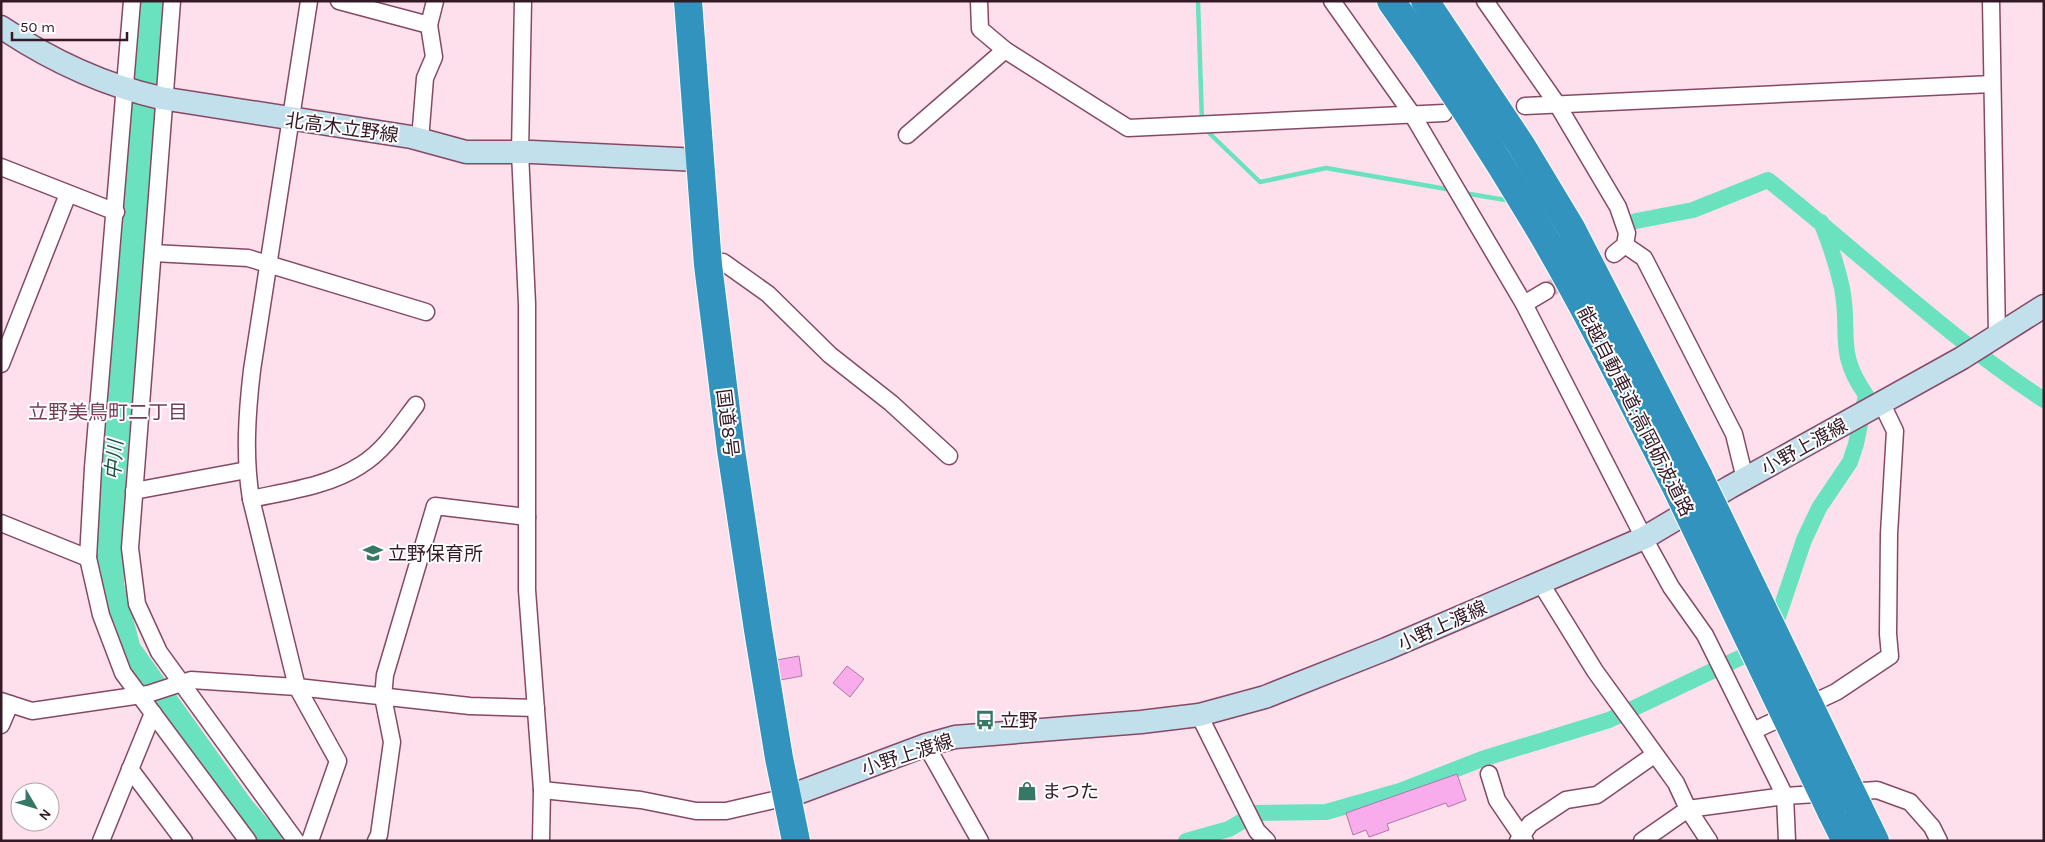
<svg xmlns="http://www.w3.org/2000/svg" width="2045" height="842" font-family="Karla,'Noto Sans JP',sans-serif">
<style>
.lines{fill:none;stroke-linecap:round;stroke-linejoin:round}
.stream{stroke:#6ae2c0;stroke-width:4.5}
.canal{stroke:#6ae2c0;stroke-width:16}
.river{stroke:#6ae2c0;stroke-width:28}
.building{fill:#f8acec;stroke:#ad78a4}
.street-tunnel{stroke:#d5b8c4;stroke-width:16;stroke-dasharray:16 8;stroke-linecap:butt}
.street-casing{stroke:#864965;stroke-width:19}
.secondary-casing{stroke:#864965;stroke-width:25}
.highway-casing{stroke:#fff;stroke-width:30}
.street{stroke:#fff;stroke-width:16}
.secondary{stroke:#c2dfec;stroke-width:22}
.highway{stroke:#3393bf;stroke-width:28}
.highway-bridge-casing{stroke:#fff;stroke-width:30;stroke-linecap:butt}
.highway-bridge{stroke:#3393bf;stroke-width:28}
.labels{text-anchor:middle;stroke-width:4;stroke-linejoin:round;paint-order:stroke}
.street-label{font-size:19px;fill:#341a26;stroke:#fff}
.poi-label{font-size:19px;fill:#341a26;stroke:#fff;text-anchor:start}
.neighbourhood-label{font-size:20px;fill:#773c57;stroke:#fff}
.water-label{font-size:20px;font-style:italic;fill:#215345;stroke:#fff}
</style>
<rect width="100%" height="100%" fill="#fde0eb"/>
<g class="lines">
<g class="stream">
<polyline points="1198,1 1202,122"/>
<polyline points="1205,129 1260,182 1326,168 1452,190"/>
<polyline points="1464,193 1511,201"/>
</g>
<g class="canal">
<path d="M1636,221L1693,210L1768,180C1860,253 1945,335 2044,400"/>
<path d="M1186,841L1229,829L1256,813L1326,812L1400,791L1482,759L1609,720L1769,644L1804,540L1819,508L1850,462L1856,444L1866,395C1835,351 1851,334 1842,288C1837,265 1830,244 1821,222"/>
</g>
<polyline class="river" points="149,1 132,255 112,476 110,585 127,650 240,808 268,841"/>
</g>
<g class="building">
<polygon points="799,656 802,676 780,680 776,660"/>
<polygon points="847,666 864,679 850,697 833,683"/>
<polygon points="1457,774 1466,800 1448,807 1446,803 1387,824 1389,830 1369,837 1366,830 1353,835 1346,813"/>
</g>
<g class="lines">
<polyline class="street-tunnel" points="1546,291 1614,254"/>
<defs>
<g id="street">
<polyline points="132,1 93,468 88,558 101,615 123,673 248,841"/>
<polyline points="172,1 130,548 137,604 159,652 296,841"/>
<path d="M309,1L252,370C247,413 244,456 251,499L297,687L338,761L310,841"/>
<polyline points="339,1 429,25 435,1"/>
<polyline points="523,1 520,152 527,304 527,590 542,790 541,841"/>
<polyline points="979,1 980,29 1005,50 1128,128 1444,113"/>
<polyline points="1332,1 1412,114 1524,304 1644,538 1671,587 1705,635 1785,796 1787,841"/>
<polyline points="1485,1 1557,104 1618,207 1627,233 1625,245 1614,254"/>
<polyline points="1991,1 1997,336"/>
<polyline points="1525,106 1992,84"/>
<polyline points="907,135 1005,50"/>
<polyline points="420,140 425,78 434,57 429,25"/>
<polyline points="1,167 116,212"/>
<polyline points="1625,245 1644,258 1734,434 1745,479"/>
<polyline points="153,253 248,258 426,312"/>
<polyline points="708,265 723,262 768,294 830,355 891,403 949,456"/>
<polyline points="1524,304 1546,291"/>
<polyline points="1,364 68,194"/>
<polyline points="134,491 247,470"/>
<path d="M251,499C288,491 329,486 361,465C384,451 400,426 416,405"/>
<polyline points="1,523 88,558"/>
<polyline points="1540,582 1595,671 1676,783 1688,809 1709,841"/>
<polyline points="1,701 32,711 148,694 191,680 297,687 470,706 536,708"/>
<polyline points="1199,715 1257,831 1267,841"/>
<polyline points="1,725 10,704"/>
<polyline points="1753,731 1836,692 1890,656 1888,634 1889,534 1895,431 1882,404"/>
<polyline points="926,745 980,841"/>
<polyline points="130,769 184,841"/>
<polyline points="1489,774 1497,800 1525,841"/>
<polyline points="542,790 641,800 696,811 726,811 787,797"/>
<polyline points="101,841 153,713"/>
<polyline points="376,841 379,835 392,742 383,697 385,675 435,506 527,517"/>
<polyline points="1518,841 1530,824 1566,800 1597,795 1654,755"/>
<polyline points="1642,841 1688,809 1785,796 1877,790 1910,802 1932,827 1939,841"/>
</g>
<g id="secondary">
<path d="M1,27C50,60 104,85 161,98L411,137L466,152H532L699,160"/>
<polyline points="787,797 926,745 955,737 1141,722 1199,715 1265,697 1386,649 1644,538 1730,487 1962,358 2044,306"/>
</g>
<g id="highway">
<polyline points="688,1 708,265 731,450 758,630 779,758 796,841"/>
<path d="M1391,1C1444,75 1494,152 1540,230C1589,313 1631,400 1675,485"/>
<polyline points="1425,1 1521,145 1571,228 1699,477"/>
<polyline points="1858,806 1875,841"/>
<polyline points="1831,811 1846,841"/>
</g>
</defs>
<use href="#street" class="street-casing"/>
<use href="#secondary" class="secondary-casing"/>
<use href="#highway" class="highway-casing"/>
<use href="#street" class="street"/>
<use href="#secondary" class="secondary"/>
<use href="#highway" class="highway"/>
<defs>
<g id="highway-bridge">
<polyline points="1699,477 1858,806"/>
<polyline points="1675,485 1831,811"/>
</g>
</defs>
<use href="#highway-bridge" class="highway-bridge-casing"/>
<use href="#highway-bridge" class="highway-bridge"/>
</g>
<defs>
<symbol id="school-bare" viewBox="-9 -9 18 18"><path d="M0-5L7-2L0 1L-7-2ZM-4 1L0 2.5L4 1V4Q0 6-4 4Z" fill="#377765" stroke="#fff" stroke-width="2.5" paint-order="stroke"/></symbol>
<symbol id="bus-bare" viewBox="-9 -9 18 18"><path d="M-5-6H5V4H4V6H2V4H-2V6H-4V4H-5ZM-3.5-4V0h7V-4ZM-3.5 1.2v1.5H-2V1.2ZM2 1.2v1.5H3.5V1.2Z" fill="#377765" stroke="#fff" stroke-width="2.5" paint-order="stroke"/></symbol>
<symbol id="shop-bare" viewBox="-9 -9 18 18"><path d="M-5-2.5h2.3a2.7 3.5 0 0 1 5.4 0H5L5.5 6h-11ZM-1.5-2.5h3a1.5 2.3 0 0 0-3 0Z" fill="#377765" stroke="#fff" stroke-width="2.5" paint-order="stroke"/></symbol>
</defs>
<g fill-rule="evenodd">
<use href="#school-bare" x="359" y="539" width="28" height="28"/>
<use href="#bus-bare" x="971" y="706" width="28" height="28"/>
<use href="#shop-bare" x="1013" y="777" width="28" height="28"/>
</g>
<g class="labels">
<g class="street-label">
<text transform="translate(342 127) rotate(8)" y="7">北高木立野線</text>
<text transform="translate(1636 411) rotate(63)" y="7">能越自動車道;高岡砺波道路</text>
<text transform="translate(728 423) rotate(83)" y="7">国道8号</text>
<text transform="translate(1804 446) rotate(-29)" y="7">小野上渡線</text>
<text transform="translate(1442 625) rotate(-24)" y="7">小野上渡線</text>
<text transform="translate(907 754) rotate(-18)" y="7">小野上渡線</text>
</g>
<g class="poi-label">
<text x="388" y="560">立野保育所</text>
<text x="1000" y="727">立野</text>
<text x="1042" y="798">まつた</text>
</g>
<g class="neighbourhood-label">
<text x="108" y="419">立野美鳥町二丁目</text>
</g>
<g class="water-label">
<text transform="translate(114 460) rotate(-86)" y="7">中川</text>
</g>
</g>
<rect width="2045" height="842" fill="none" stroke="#341a26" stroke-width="5"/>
<g transform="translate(35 807) rotate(128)"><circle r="24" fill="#ffffff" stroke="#aea3a8"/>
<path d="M0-4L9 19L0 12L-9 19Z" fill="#377765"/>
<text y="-8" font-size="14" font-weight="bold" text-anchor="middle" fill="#341a26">N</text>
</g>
<path d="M12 32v8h115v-8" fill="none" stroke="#341a26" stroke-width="2.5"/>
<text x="20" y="32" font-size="15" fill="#341a26" stroke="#ffffff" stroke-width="4" paint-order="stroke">50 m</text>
</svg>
